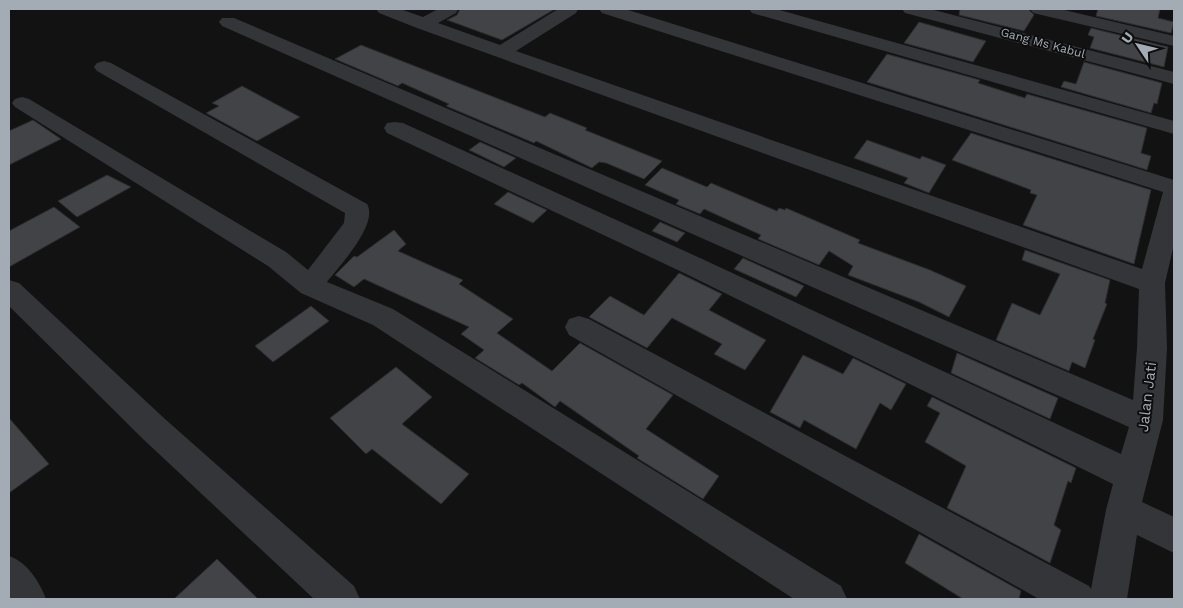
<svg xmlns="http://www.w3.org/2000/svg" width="1183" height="608" font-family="'Work Sans',sans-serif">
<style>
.building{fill:#414346;stroke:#2c2c2f}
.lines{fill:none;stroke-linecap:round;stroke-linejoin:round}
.minor{fill:#333538;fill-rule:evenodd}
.labels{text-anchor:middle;stroke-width:4;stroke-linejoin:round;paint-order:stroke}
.far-street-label{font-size:12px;fill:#a3acb4;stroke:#0d0d0e}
.street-label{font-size:15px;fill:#a3acb4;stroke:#0d0d0e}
</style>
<rect width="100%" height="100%" fill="#121213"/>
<g class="building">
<polygon points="460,9 555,9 502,40 447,20 457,15"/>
<polygon points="960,9 1028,9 1034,15 1024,31 959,15"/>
<polygon points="1098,9 1160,9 1158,18 1174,22 1171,33 1096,16"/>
<polygon points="919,22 986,41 973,62 904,43"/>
<polygon points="1091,28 1168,47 1164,67 1090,48 1094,37 1088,35"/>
<polygon points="361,45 545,117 550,113 587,128 585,130 662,161 644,179 606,163 599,162 592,168 536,141 534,143 446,106 449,104 402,83 398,86 335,59"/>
<polygon points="887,54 980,80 978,83 1025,98 1027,94 1147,128 1141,153 1151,156 1147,170 867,82"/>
<polygon points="1084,62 1162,83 1157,104 1154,103 1151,113 1061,87 1064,81 1076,84"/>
<polygon points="242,86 300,117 257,141 206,113 219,106 212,103"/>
<polygon points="33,120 61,139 9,165 9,131"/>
<polygon points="971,133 1151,190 1134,264 1023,225 1037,195 1030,193 1031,190 952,160"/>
<polygon points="867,140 920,159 922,156 946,165 929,193 904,183 908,178 854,158"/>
<polygon points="480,142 516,158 504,167 469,150"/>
<polygon points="662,168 707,187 711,183 777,211 779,208 785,210 786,208 860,240 858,243 930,270 966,286 949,317 919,302 848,275 853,266 829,251 819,265 758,239 761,235 704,209 700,214 676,204 679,200 645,185"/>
<polygon points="107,175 131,187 77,217 58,201"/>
<polygon points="508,192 547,210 533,223 494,204"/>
<polygon points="54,207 80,227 9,267 9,231"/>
<polygon points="660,222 685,233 677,242 652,231"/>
<polygon points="394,230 406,244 398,251 463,280 459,284 513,319 497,333 552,371 580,343 673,395 646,429 719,476 703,499 637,458 639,456 560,401 555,407 522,383 519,385 475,358 484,350 461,334 469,327 364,279 354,287 335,275 354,256 357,257"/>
<polygon points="1025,250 1110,280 1105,303 1107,304 1093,339 1095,340 1085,368 1072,362 1069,371 996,340 1012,303 1040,315 1060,274 1022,260"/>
<polygon points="743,258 804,286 796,297 734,269"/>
<polygon points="679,273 722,294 709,310 766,340 745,370 714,354 722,344 672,318 647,348 589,317 610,296 644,315"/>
<polygon points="311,306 329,321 273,362 255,346"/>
<polygon points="957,353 1058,398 1050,419 951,373"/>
<polygon points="803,355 843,374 853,358 906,384 891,410 880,403 856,449 804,420 800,428 770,412"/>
<polygon points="396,367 432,397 402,424 469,474 441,504 372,449 366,454 330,418"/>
<polygon points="932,397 1076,468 1071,483 1068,481 1054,525 1061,530 1050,563 947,508 966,466 925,442 940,413 927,406"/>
<polygon points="9,418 49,464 9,493"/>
<polygon points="919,534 1021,591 1019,599 963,599 905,563"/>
<polygon points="217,559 258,599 174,599"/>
</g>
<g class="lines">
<g class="minor">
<polygon points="376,9 400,9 423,17 438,9 458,9 456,13 438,23 500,45 558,9 578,9 576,13 516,51 1142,269 1163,192 602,13 599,9 625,9 1174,180 1174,244 1165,283 1167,348 1163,420 1142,502 1174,517 1174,553 1137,535 1127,599 1039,599 569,335 565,327 569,319 579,316 589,319 1089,586 1091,589 1106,510 1113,484 682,272 387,133 384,128 387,123 395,122 403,123 700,258 1121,454 1129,427 222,26 219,22 222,18 234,18 1133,400 1137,348 1139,289 417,28 379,13"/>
<polygon points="749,9 776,9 1174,121 1174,134 752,13"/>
<polygon points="902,9 930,9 1174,72 1174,84 905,13"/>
<polygon points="1030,9 1060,9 1174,36 1174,46 1033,13"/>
<path d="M104,61L111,63L367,204C379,224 340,265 327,282L393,309L841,586L847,599H794L373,325L301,293L268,266L15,107L12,103L15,99L22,97L29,99L286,252L308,270L344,223L345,213L97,71L94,67L97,63Z"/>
<polygon points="9,280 19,283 165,419 354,586 360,599 314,599 143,439 9,306"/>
<path d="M9,556C27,562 39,581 46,599H9Z"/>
</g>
</g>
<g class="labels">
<g class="far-street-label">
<text transform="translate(1043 43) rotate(15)" y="4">Gang Ms Kabul</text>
</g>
<g class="street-label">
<text transform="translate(1147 397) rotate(-83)" y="5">Jalan Jati</text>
</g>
</g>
<rect width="1183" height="608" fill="none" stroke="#a3acb4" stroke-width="20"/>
<g transform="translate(1138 45) rotate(305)" stroke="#0d0d0e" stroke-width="4" paint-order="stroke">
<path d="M0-4L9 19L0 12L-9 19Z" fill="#a3acb4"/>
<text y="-8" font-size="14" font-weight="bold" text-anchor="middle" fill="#a3acb4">U</text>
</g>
</svg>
